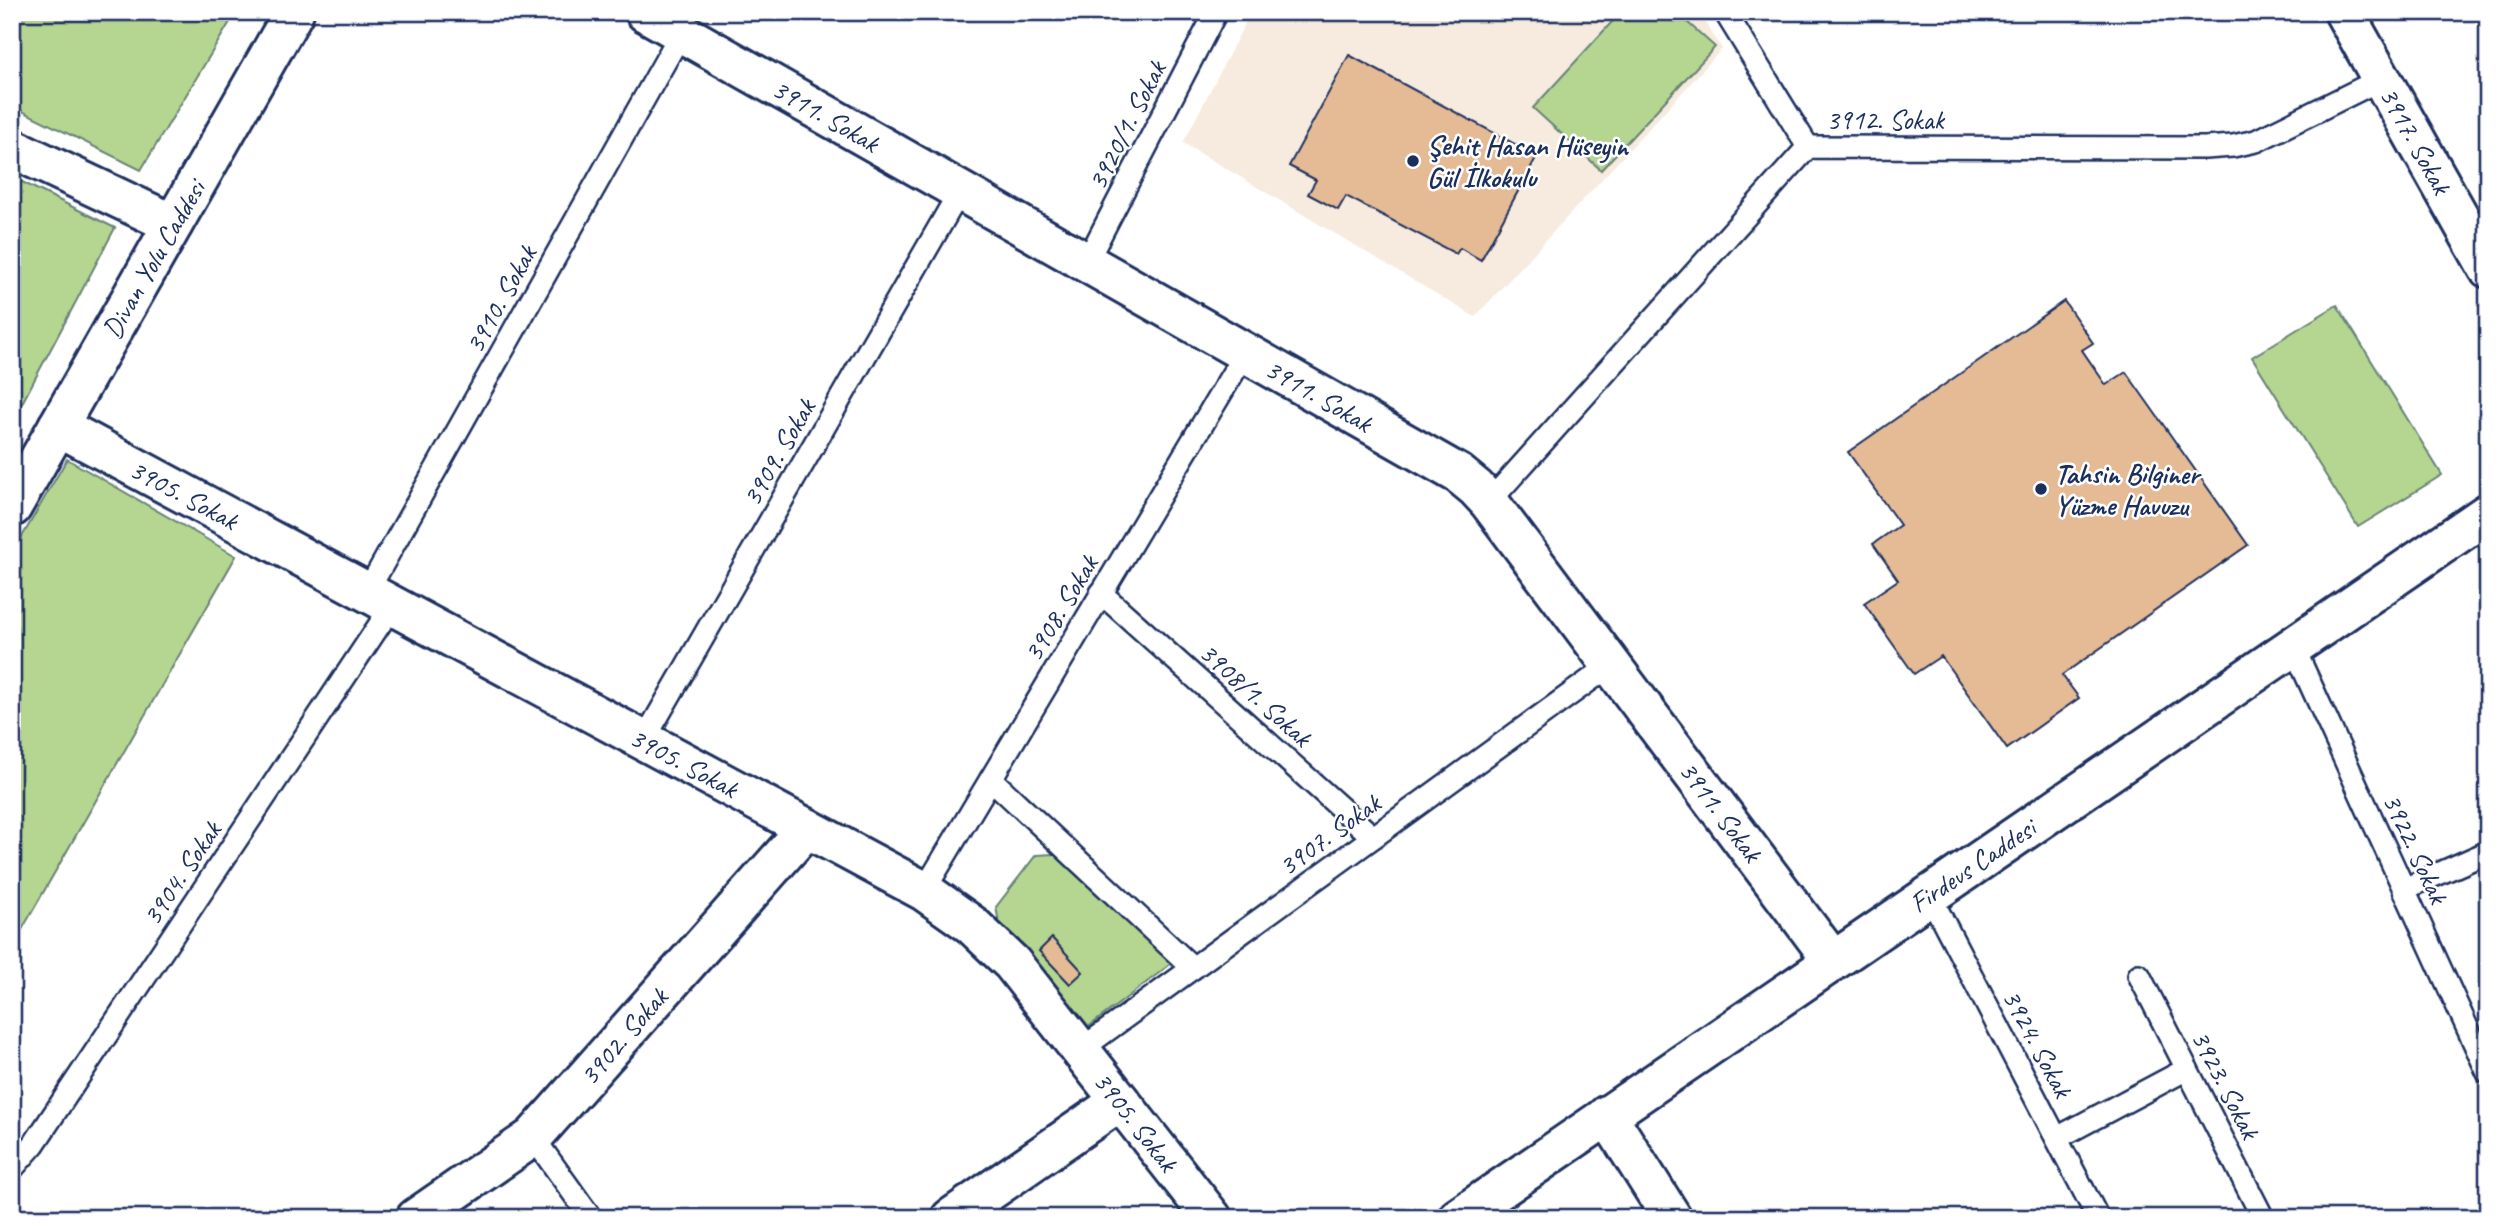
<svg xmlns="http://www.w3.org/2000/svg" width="2500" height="1230" font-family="Caveat,sans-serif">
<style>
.built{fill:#f7ebdf}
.green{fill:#b4d690;stroke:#688277;stroke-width:2}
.building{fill:#e5bb95;stroke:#1b2f5e;stroke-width:2}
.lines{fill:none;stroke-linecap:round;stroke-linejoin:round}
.lane-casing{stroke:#1b2f5e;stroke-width:26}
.street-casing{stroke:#1b2f5e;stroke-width:44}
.secondary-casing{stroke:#1b2f5e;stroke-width:44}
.lane{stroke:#fff;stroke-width:21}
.street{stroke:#fff;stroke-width:38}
.secondary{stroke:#fff;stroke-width:38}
.poi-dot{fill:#1b2f5e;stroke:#fff;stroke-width:2.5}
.labels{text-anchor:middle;stroke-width:5;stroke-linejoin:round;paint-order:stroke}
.street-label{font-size:28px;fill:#1b2f5e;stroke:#fff}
.poi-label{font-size:28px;font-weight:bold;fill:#1b2f5e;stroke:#fff;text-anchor:start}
</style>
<rect width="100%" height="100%" fill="#fff"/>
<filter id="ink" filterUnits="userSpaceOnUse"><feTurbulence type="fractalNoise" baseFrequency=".0143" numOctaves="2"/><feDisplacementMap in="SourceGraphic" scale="14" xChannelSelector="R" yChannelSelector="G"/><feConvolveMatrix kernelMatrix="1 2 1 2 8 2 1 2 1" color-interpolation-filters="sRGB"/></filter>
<g filter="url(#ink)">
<polygon class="built" points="1251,12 1699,12 1722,49 1475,317 1183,143"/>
<g class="green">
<polygon points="12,12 236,12 141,170 12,106"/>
<polygon points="1621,12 1676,12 1715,47 1601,170 1533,108"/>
<polygon points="12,177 115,228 12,422"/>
<polygon points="2337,305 2442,475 2358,527 2252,357"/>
<polygon points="67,459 236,556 12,947 12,554"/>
<polygon points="1054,854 1172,963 1087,1028 999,923 996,907 1036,855"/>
</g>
<g class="building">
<polygon points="1349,55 1537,156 1481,260 1460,248 1456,254 1346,196 1338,210 1308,194 1316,180 1289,166"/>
<polygon points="2064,301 2093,343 2082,350 2106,385 2126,372 2248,545 2062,675 2079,698 2007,749 1941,656 1914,674 1864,603 1898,580 1873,544 1900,525 1848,452"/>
<polygon points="1052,938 1083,972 1070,984 1039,951"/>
</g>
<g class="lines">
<defs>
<g id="lane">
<polyline points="1725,12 1808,147"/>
<polyline points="1086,263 1216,12"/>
<polyline points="1489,502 1808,147 2205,148 2233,146 2256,141 2381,79"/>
<polyline points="367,592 681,33"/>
<polyline points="1101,593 1373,837"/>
<polyline points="2293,646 2488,1073"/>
<polyline points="644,740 960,191"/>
<polyline points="991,779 1193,968"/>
<polyline points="2404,889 2488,852"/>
<polyline points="924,891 1245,353"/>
<polyline points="1929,894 2098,1218"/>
<polyline points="2139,975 2263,1218"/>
<polyline points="1080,1050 1612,664"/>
<polyline points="533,1137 591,1218"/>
<polyline points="2057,1138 2187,1069"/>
<polyline points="12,1169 34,1144 392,606"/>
</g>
<g id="street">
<polyline points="645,12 1459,474 1476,488 1489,502 1833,961"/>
<polyline points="2344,12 2488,268"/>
<polyline points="12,148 173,224"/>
<polyline points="58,426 924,891 972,925 1012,963 1212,1218"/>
<polyline points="1607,1115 1672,1218"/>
<polyline points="416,1218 533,1137 807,828"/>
<polyline points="951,1218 1120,1101"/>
</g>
<g id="secondary">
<polyline points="12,507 294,12"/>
<polyline points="1458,1218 2488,513"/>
</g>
</defs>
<use href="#lane" class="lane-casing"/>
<use href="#street" class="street-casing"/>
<use href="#secondary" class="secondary-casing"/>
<use href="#lane" class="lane"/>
<use href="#street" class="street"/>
<use href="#secondary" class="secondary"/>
</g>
</g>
<g class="poi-dot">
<circle cx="1413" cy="161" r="7"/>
<circle cx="2041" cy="489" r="7"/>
</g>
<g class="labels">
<g class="street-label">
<text transform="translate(826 115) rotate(30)" y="10">3911. Sokak</text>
<text x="1885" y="129">3912. Sokak</text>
<text transform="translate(1126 125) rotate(-63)" y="10">3920/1. Sokak</text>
<text transform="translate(2416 140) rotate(61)" y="10">3917. Sokak</text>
<text transform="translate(153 259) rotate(-60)" y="10">Divan Yolu Caddesi</text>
<text transform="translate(500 299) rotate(-61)" y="10">3910. Sokak</text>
<text transform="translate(1319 395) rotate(30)" y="10">3911. Sokak</text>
<text transform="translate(778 452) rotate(-60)" y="10">3909. Sokak</text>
<text transform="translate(184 494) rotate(28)" y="10">3905. Sokak</text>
<text transform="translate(1060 608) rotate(-59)" y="10">3908. Sokak</text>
<text transform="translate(1256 694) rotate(42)" y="10">3908/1. Sokak</text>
<text transform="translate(684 762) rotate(28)" y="10">3905. Sokak</text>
<text transform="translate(1721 811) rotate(53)" y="10">3911. Sokak</text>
<text transform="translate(1329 834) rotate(-36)" y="10">3907. Sokak</text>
<text transform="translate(2416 848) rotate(65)" y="10">3922. Sokak</text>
<text transform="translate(1972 865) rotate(-34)" y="10">Firdevs Caddesi</text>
<text transform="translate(181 873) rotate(-56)" y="10">3904. Sokak</text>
<text transform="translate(623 1036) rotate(-49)" y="10">3902. Sokak</text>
<text transform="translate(2038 1043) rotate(62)" y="10">3924. Sokak</text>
<text transform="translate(2226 1084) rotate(63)" y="10">3923. Sokak</text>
<text transform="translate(1136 1121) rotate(52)" y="10">3905. Sokak</text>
</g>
<g class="poi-label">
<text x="1427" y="155">Şehit Hasan Hüseyin<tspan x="1427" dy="32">Gül İlkokulu</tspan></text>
<text x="2055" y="483">Tahsin Bilginer<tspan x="2055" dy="32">Yüzme Havuzu</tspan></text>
</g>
</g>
<rect width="2500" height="1230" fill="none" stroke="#fff" stroke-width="42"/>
<rect x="21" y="21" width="2458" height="1188" fill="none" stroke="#1b2f5e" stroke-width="2.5" filter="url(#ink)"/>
</svg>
